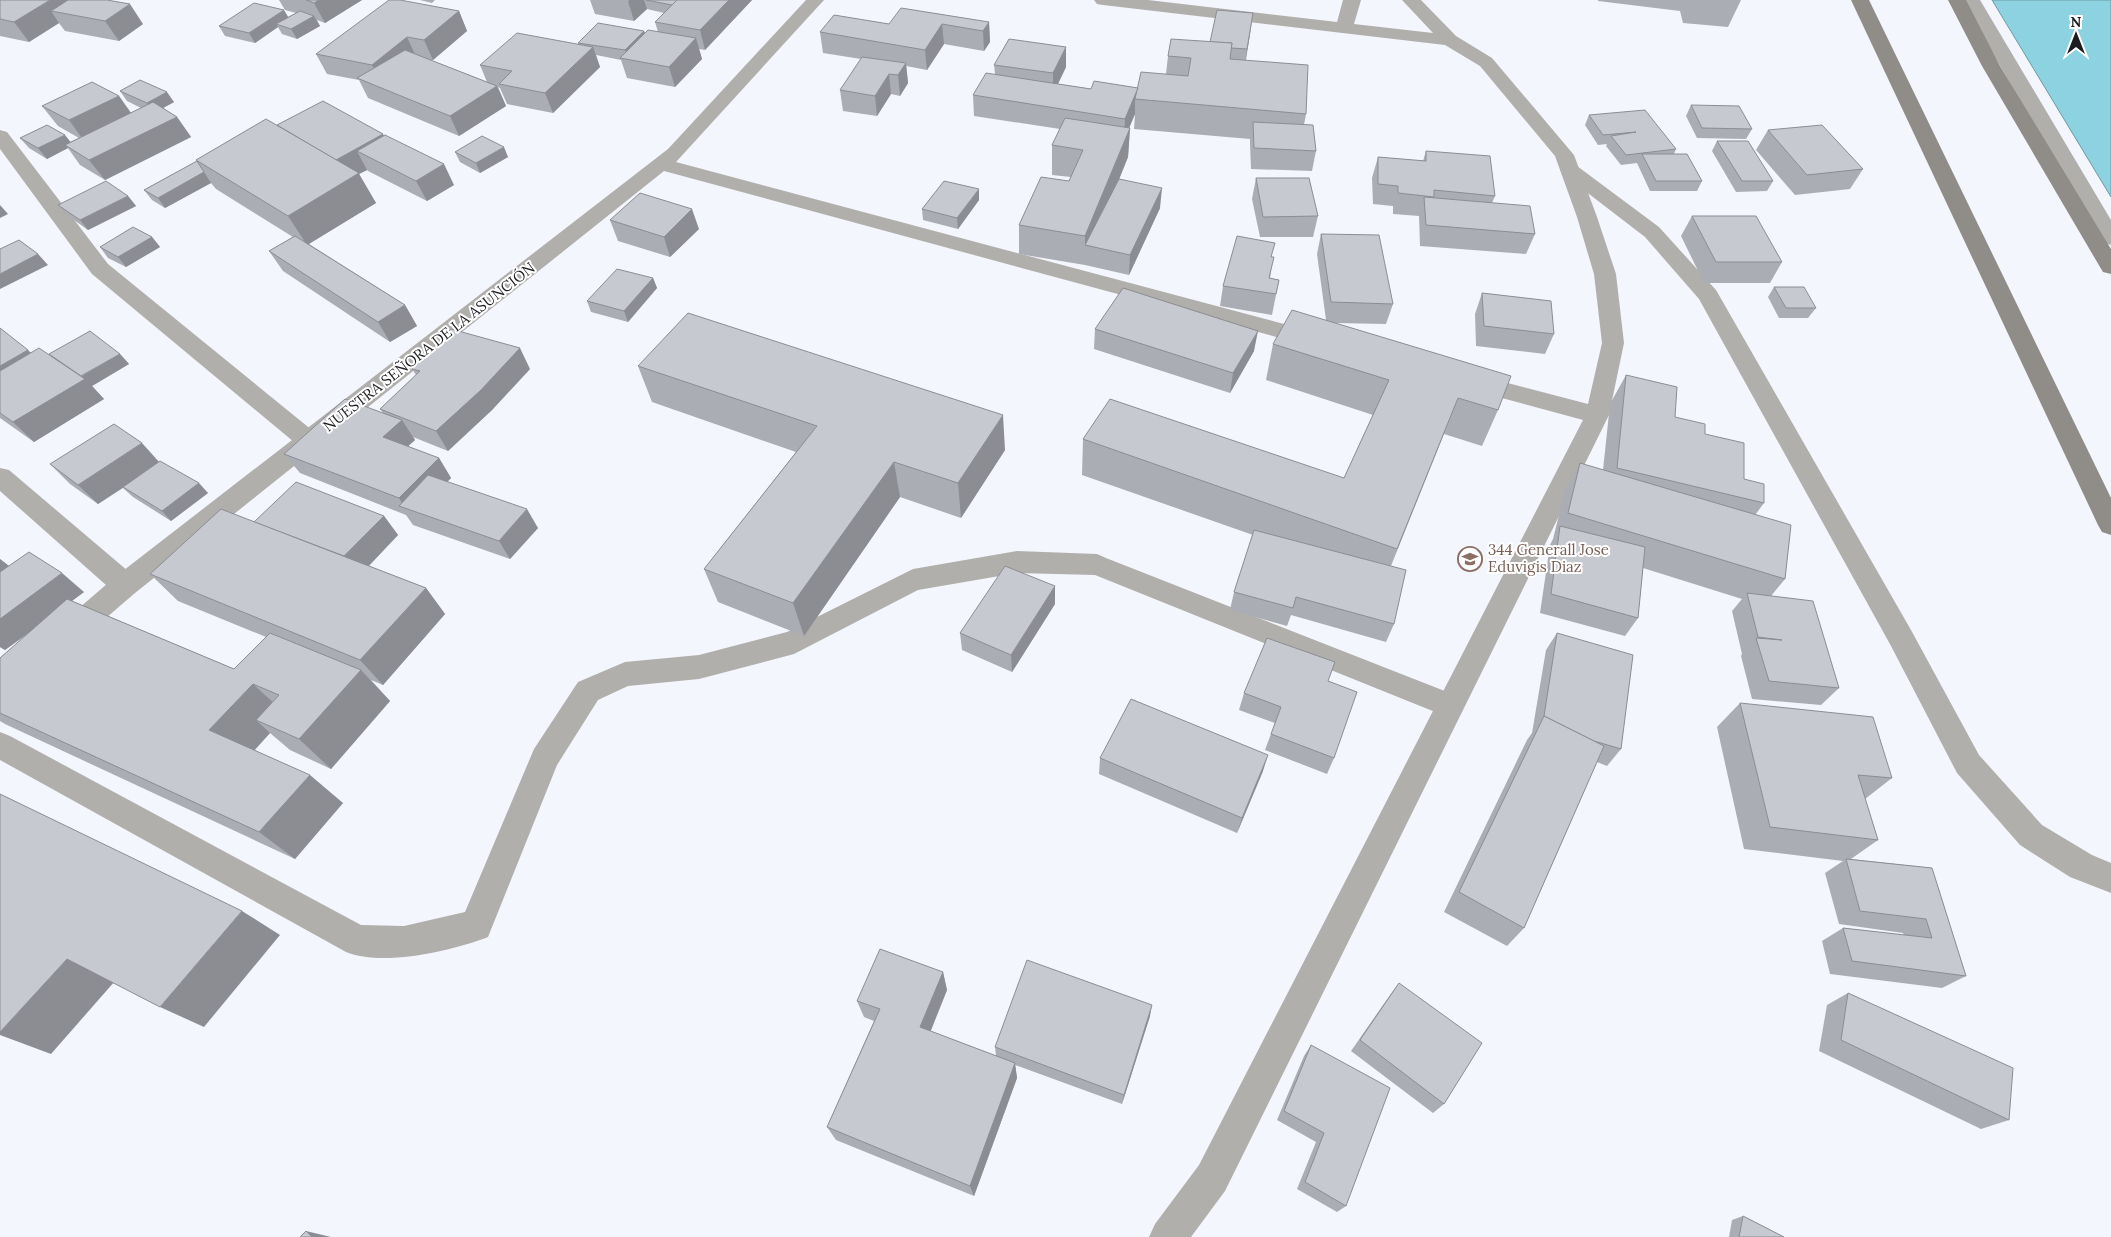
<svg xmlns="http://www.w3.org/2000/svg" width="2111" height="1237" font-family="Lora,serif">
<style>
.water{fill:#8cd2e0;stroke:#6a9ca6}
.lines{fill:none;stroke-linecap:round;stroke-linejoin:round}
.service{fill:#b1afac;fill-rule:evenodd}
.pedestrian{fill:#b1afac;fill-rule:evenodd}
.minor{fill:#b1afac;fill-rule:evenodd}
.secondary{fill:#908c88;fill-rule:evenodd}
.wall{fill:#abadb4}
.shaded-wall{fill:#8b8d92}
.building{fill:#c7c9d1;stroke:#8b8d92}
.labels{text-anchor:middle;stroke-width:4;stroke-linejoin:round;paint-order:stroke}
.street-label{font-size:15px;fill:#1c1d20;stroke:#fff}
.education-label{font-size:15px;fill:#785e54;stroke:#fff;text-anchor:start}
</style>
<rect width="100%" height="100%" fill="#f4f6fe"/>
<polygon class="water" points="1992,0 2111,0 2111,197"/>
<g class="lines">
<g class="service">
<polygon points="0,130 7,132 108,264 318,435 321,441 318,447 309,450 300,447 92,274 0,149"/>
<polygon points="1570,164 1577,166 1659,227 1716,290 1911,630 1979,755 2042,825 2092,855 2111,863 2111,893 2070,877 2020,845 1957,773 1891,646 1699,299 1645,237 1563,174 1560,170 1563,166"/>
<polygon points="0,468 9,470 135,577 138,585 135,593 125,596 115,593 0,491"/>
<path d="M1017,551L1097,554L1106,558L1460,697L1464,706L1460,715L1450,718L1095,575L1017,573L918,590L794,654L699,679L628,686L598,700L557,765L488,937C452,951 382,967 346,952L0,760V732L10,736L361,925L404,926L465,912L534,749L578,682L625,662L699,655L787,632L913,569Z"/>
</g>
<polygon class="pedestrian" points="1962,0 1980,0 2111,220 2111,245 2104,243 2100,238"/>
<g class="minor">
<polygon points="806,0 824,0 676,162 1325,335 1328,340 1325,345 1317,348 664,171 135,593 77,643 67,646 57,643 53,635 57,627 115,577 668,149"/>
<polygon points="1094,0 1148,0 1337,22 1343,0 1361,0 1354,24 1433,33 1402,0 1421,0 1456,36 1492,58 1574,155 1597,217 1616,274 1624,343 1609,415 1225,1191 1191,1237 1149,1237 1155,1224 1199,1165 1583,420 1461,387 1457,381 1461,375 1469,373 1588,404 1602,343 1594,274 1577,217 1555,156 1480,66 1445,45 1103,5 1097,4"/>
</g>
<g class="secondary">
<polygon points="1851,0 1869,0 2111,498 2111,535 2102,532 2098,525"/>
<polygon points="1948,0 1966,0 2000,66 2111,249 2111,274 2103,272 2100,267 1982,66"/>
</g>
</g>
<g class="wall">
<polygon points="0,0 143,24 119,41 65,31 59,23 29,42 0,36"/>
<polygon points="279,0 362,0 325,23 317,20 320,26 297,39 282,34 278,27 255,43 225,36 219,26 288,17 296,13 285,10"/>
<polygon points="420,0 435,0 432,3"/>
<polygon points="590,0 752,0 705,50 699,49 702,59 675,87 627,78 621,60 596,55 600,67 553,113 507,104 500,88 498,87 506,106 459,136 368,98 359,80 327,74 316,54 459,11 467,31 433,60 430,60 487,82 480,65 579,44 578,43 644,31 645,33 658,32 655,22 664,13 647,9 634,21 595,14"/>
<polygon points="1598,0 1741,0 1728,27 1683,23 1680,11 1598,1"/>
<polygon points="989,22 990,42 984,51 944,44 927,70 906,66 908,83 900,96 891,94 877,116 843,111 840,90 861,59 823,53 820,32 889,24"/>
<polygon points="1250,34 1246,60 1306,114 1304,125 1316,151 1312,171 1251,169 1250,143 1250,139 1134,129 1135,114 1129,128 1130,128 1128,157 1119,179 1160,208 1129,275 1085,265 1019,254 1019,225 1069,181 1071,177 1052,175 1052,145 1060,129 974,116 973,95 995,74 994,65 1066,47 1066,67 1058,84 1091,89 1138,88 1166,74 1168,56 1210,42"/>
<polygon points="120,91 174,102 163,108 177,117 191,137 105,180 80,165 68,148 47,159 29,148 20,138 70,142 79,138 58,126 42,106 119,96 131,113 141,108 127,101"/>
<polygon points="1691,105 1752,129 1746,139 1697,138 1686,116"/>
<polygon points="1589,115 1676,149 1674,154 1702,181 1697,191 1650,191 1637,163 1621,165 1606,146 1607,144 1598,145 1585,125"/>
<polygon points="277,125 384,135 454,185 427,201 368,171 367,170 359,174 376,203 309,244 405,305 417,326 390,342 283,271 269,251 293,237 216,189 211,183 165,208 152,200 144,190 197,161 196,160"/>
<polygon points="1768,130 1863,169 1850,189 1795,195 1756,150"/>
<polygon points="1717,141 1773,181 1767,191 1736,192 1712,151"/>
<polygon points="1426,151 1495,196 1492,203 1535,234 1526,254 1420,246 1419,216 1393,214 1393,206 1373,204 1372,178 1378,157 1423,161"/>
<polygon points="455,152 508,157 480,173 460,162"/>
<polygon points="1256,178 1318,216 1313,237 1260,237 1252,199"/>
<polygon points="128,196 136,206 88,230 67,215 58,205"/>
<polygon points="979,200 958,229 923,220 922,209"/>
<polygon points="1692,216 1782,262 1770,283 1704,283 1681,236"/>
<polygon points="610,220 699,229 670,257 618,241"/>
<polygon points="1321,234 1393,304 1386,324 1335,323 1498,410 1482,446 1444,434 1391,566 1394,624 1386,642 1291,615 1287,626 1230,610 1234,592 1253,535 1082,475 1083,439 1344,478 1373,415 1266,380 1273,344 1326,320 1317,254"/>
<polygon points="152,237 160,247 126,267 108,258 100,247"/>
<polygon points="1272,257 1270,279 1279,280 1272,315 1220,306 1223,286"/>
<polygon points="653,278 657,288 628,322 591,312 587,301"/>
<polygon points="1774,287 1816,308 1808,318 1779,318 1768,297"/>
<polygon points="1482,293 1554,334 1545,354 1476,346 1475,314"/>
<polygon points="0,328 31,353 51,356 120,354 129,364 92,386 104,399 34,442 0,418"/>
<polygon points="1095,329 1254,351 1230,393 1094,349"/>
<polygon points="638,366 1005,450 961,518 900,497 804,636 718,602 704,569 796,452 652,402"/>
<polygon points="412,369 530,369 492,410 448,451 413,437 415,440 407,447 439,458 451,478 447,482 538,528 510,559 413,525 406,515 300,473 284,454 383,413 380,409 416,375"/>
<polygon points="1626,375 1675,417 1705,434 1764,503 1755,515 1785,579 1771,596 1839,688 1821,705 1752,699 1741,656 1742,654 1732,611 1742,599 1643,568 1638,618 1625,636 1540,613 1550,545 1553,539 1565,491 1580,463 1603,470 1610,404"/>
<polygon points="159,462 208,493 171,521 133,497 123,488 98,504 70,484 50,464"/>
<polygon points="384,516 398,535 369,566 426,588 445,614 383,685 371,680 390,701 331,769 290,750 270,733 255,750 343,803 295,859 5,724 0,721 0,658 29,633 5,650 0,647 0,559 9,566 84,592 72,601 234,669 266,637 178,601 150,574 254,522"/>
<polygon points="1055,586 1055,604 1012,672 962,650 960,633"/>
<polygon points="1557,633 1621,749 1607,766 1597,762 1524,928 1507,946 1444,912 1527,740 1532,733 1546,650"/>
<polygon points="1328,682 1334,758 1327,774 1265,750 1275,723 1239,710 1244,693"/>
<polygon points="1740,703 1892,778 1865,799 1878,840 1851,859 1932,868 1966,976 1942,988 1830,974 1822,941 1843,928 1904,935 1903,933 1839,924 1825,873 1843,861 1744,849 1717,727"/>
<polygon points="1100,758 1263,771 1237,833 1099,774"/>
<polygon points="943,972 947,990 930,1031 996,1056 995,1047 1150,1016 1122,1104 1015,1065 1017,1078 974,1196 836,1140 827,1127 874,1021 864,1017 857,1001"/>
<polygon points="1399,983 1444,1104 1433,1113 1351,1051 1390,995"/>
<polygon points="1848,993 2009,1120 1981,1129 1819,1051 1827,1005"/>
<polygon points="1311,1045 1346,1206 1337,1212 1297,1189 1316,1142 1277,1120 1304,1056"/>
<polygon points="1743,1216 1784,1237 1729,1237 1732,1220"/>
</g>
<g class="shaded-wall">
<polygon points="50,0 77,0 51,11 59,23 29,42 14,22"/>
<polygon points="319,0 362,0 325,23 314,3"/>
<polygon points="630,0 644,0 647,9 634,21 628,1"/>
<polygon points="729,0 752,0 705,50 700,30"/>
<polygon points="130,4 143,24 119,41 105,21"/>
<polygon points="284,10 290,20 276,24 278,27 255,43 249,33"/>
<polygon points="459,11 467,31 433,60 424,40"/>
<polygon points="1253,13 1250,34 1244,69 1247,49"/>
<polygon points="314,16 320,26 297,39 291,29"/>
<polygon points="989,22 990,42 984,51 983,31"/>
<polygon points="942,24 944,44 927,70 925,50"/>
<polygon points="644,31 647,41 628,59 625,50"/>
<polygon points="407,37 416,57 382,85 372,65"/>
<polygon points="696,38 702,59 675,87 669,67"/>
<polygon points="593,47 600,67 553,113 545,93"/>
<polygon points="1066,47 1066,67 1053,94 1053,73"/>
<polygon points="906,63 908,83 900,96 898,75"/>
<polygon points="889,74 891,94 877,116 875,96"/>
<polygon points="497,86 506,106 459,136 450,116"/>
<polygon points="1138,88 1135,99 1135,114 1124,140 1125,119"/>
<polygon points="167,92 174,102 154,113 147,103"/>
<polygon points="119,96 133,116 84,141 69,120"/>
<polygon points="177,117 191,137 105,180 89,160"/>
<polygon points="1130,128 1128,157 1092,247 1085,245 1085,236"/>
<polygon points="383,134 394,155 357,151 367,170 359,174 376,203 307,245 288,216 332,162"/>
<polygon points="65,135 73,145 65,145 68,148 47,159 38,148"/>
<polygon points="504,147 508,157 480,173 476,163"/>
<polygon points="444,164 454,185 427,201 416,181"/>
<polygon points="204,172 211,183 165,208 158,198"/>
<polygon points="1162,188 1160,208 1129,275 1130,255"/>
<polygon points="979,189 979,200 958,229 957,218"/>
<polygon points="128,196 136,206 88,230 80,220"/>
<polygon points="0,205 8,214 0,218"/>
<polygon points="692,209 699,229 670,257 664,237"/>
<polygon points="152,237 160,247 126,267 118,257"/>
<polygon points="38,254 48,265 0,289 0,274"/>
<polygon points="653,278 657,288 628,322 624,311"/>
<polygon points="405,305 417,326 390,342 378,322"/>
<polygon points="1258,331 1254,351 1230,393 1233,373"/>
<polygon points="520,348 530,369 492,410 448,451 436,431"/>
<polygon points="28,350 47,370 0,397 0,366"/>
<polygon points="120,354 129,364 92,386 104,399 34,442 13,422 79,378"/>
<polygon points="1003,415 1005,450 961,518 958,483"/>
<polygon points="402,420 415,440 396,457 383,437"/>
<polygon points="142,443 160,463 98,504 78,485"/>
<polygon points="439,458 451,478 418,512 405,508 399,498"/>
<polygon points="894,462 900,497 804,636 793,603"/>
<polygon points="199,483 208,493 171,521 162,511"/>
<polygon points="527,509 538,528 510,559 499,541"/>
<polygon points="384,516 398,535 357,578 342,559"/>
<polygon points="0,559 18,573 0,587"/>
<polygon points="62,573 84,592 5,650 0,647 0,619"/>
<polygon points="1055,586 1055,604 1012,672 1011,655"/>
<polygon points="426,588 445,614 383,685 360,660"/>
<polygon points="361,670 390,701 331,769 299,739"/>
<polygon points="253,684 287,715 256,720 270,733 246,759 209,730"/>
<polygon points="1268,755 1263,771 1237,833 1242,818"/>
<polygon points="310,775 343,803 295,859 259,832"/>
<polygon points="242,911 280,935 204,1027 160,1007"/>
<polygon points="67,959 115,981 51,1054 0,1035 0,1032"/>
<polygon points="943,972 947,990 926,1043 920,1027"/>
<polygon points="1152,1005 1150,1016 1122,1104 1124,1095"/>
<polygon points="1015,1063 1017,1078 974,1196 970,1186"/>
<polygon points="306,1231 331,1237 312,1237"/>
</g>
<g class="building">
<polygon points="0,0 50,0 14,22 0,19"/>
<polygon points="68,0 107,0 130,4 105,21 51,11"/>
<polygon points="306,0 319,0 314,3"/>
<polygon points="389,0 400,0 459,11 424,40 407,37 372,65 316,54"/>
<polygon points="646,0 677,0 672,5"/>
<polygon points="677,0 729,0 700,30 655,22"/>
<polygon points="254,3 284,10 249,33 219,26"/>
<polygon points="901,8 989,22 983,31 942,24 925,50 820,32 834,15 889,24"/>
<polygon points="1217,10 1253,13 1247,49 1231,48 1232,43 1210,42"/>
<polygon points="300,11 314,16 291,29 276,24"/>
<polygon points="598,23 644,31 625,50 578,43"/>
<polygon points="648,30 696,38 669,67 620,58"/>
<polygon points="517,33 593,47 545,93 499,84 512,71 480,65"/>
<polygon points="1009,39 1066,47 1053,73 994,65"/>
<polygon points="1171,39 1232,43 1230,59 1308,65 1306,114 1135,99 1141,72 1188,76 1191,58 1168,56"/>
<polygon points="405,50 497,86 450,116 357,78"/>
<polygon points="862,57 906,63 898,75 889,74 875,96 840,90"/>
<polygon points="986,73 1091,89 1094,81 1138,88 1125,119 973,95"/>
<polygon points="140,80 167,92 147,103 120,91"/>
<polygon points="92,82 119,96 69,120 42,106"/>
<polygon points="323,101 383,134 336,160 277,125"/>
<polygon points="153,102 177,117 89,160 65,145"/>
<polygon points="1691,105 1739,106 1752,129 1702,128"/>
<polygon points="1645,110 1676,149 1626,155 1611,136 1636,132 1603,135 1589,115"/>
<polygon points="1065,118 1130,128 1085,236 1019,225 1041,177 1069,181 1083,150 1052,145"/>
<polygon points="266,119 359,173 288,216 196,160"/>
<polygon points="1253,122 1313,125 1316,151 1254,148"/>
<polygon points="47,125 65,135 38,148 20,138"/>
<polygon points="1822,125 1863,169 1807,175 1768,130"/>
<polygon points="385,135 444,164 416,181 357,151"/>
<polygon points="482,136 504,147 476,163 455,152"/>
<polygon points="1717,141 1748,141 1773,181 1742,181"/>
<polygon points="1426,151 1490,156 1495,196 1434,190 1434,197 1398,193 1398,186 1378,184 1378,157 1426,161"/>
<polygon points="1642,154 1687,154 1702,181 1656,181"/>
<polygon points="197,161 204,172 158,198 144,190"/>
<polygon points="1256,178 1309,178 1318,216 1263,217"/>
<polygon points="1119,179 1162,188 1130,255 1085,245"/>
<polygon points="106,181 128,196 80,220 58,205"/>
<polygon points="944,181 979,189 957,218 922,209"/>
<polygon points="640,193 692,209 664,237 610,220"/>
<polygon points="1424,197 1530,206 1535,234 1426,225"/>
<polygon points="1692,216 1756,216 1782,262 1716,262"/>
<polygon points="133,227 152,237 118,257 100,247"/>
<polygon points="1321,234 1379,235 1393,304 1331,302"/>
<polygon points="295,236 405,305 378,322 269,251"/>
<polygon points="1237,236 1275,243 1271,257 1274,257 1269,278 1279,280 1276,294 1223,286"/>
<polygon points="19,240 38,254 0,274 0,249"/>
<polygon points="617,269 653,278 624,311 587,301"/>
<polygon points="1774,287 1804,287 1816,308 1786,308"/>
<polygon points="1123,288 1258,331 1233,373 1095,329"/>
<polygon points="1482,293 1551,301 1554,334 1484,326"/>
<polygon points="1292,310 1511,376 1498,410 1458,398 1397,549 1083,439 1110,399 1344,478 1389,380 1273,344"/>
<polygon points="688,313 1003,415 958,483 894,462 793,603 704,569 817,426 638,366"/>
<polygon points="0,328 28,350 0,366"/>
<polygon points="451,329 520,348 481,390 436,431 380,409 420,371 412,369"/>
<polygon points="90,331 120,354 81,376 49,354"/>
<polygon points="39,348 85,379 13,422 0,413 0,371"/>
<polygon points="1626,375 1677,387 1675,417 1705,424 1705,434 1744,443 1744,479 1764,484 1764,503 1617,468"/>
<polygon points="345,399 402,420 383,437 439,458 399,498 284,454"/>
<polygon points="114,424 142,443 78,485 50,464"/>
<polygon points="160,461 199,483 162,511 123,487"/>
<polygon points="1580,463 1791,525 1785,579 1568,513"/>
<polygon points="428,475 527,509 499,541 399,506"/>
<polygon points="296,482 384,516 344,556 254,522"/>
<polygon points="221,509 426,588 360,660 150,574"/>
<polygon points="1560,526 1645,547 1638,618 1551,594"/>
<polygon points="1254,530 1406,570 1394,624 1296,597 1293,608 1234,592"/>
<polygon points="29,552 62,573 0,619 0,572"/>
<polygon points="1005,566 1055,586 1011,655 960,633"/>
<polygon points="1747,593 1813,601 1839,688 1769,681 1756,638 1782,640 1758,637"/>
<polygon points="67,599 234,669 270,633 361,670 299,739 256,720 279,695 253,684 209,730 310,775 259,832 0,713 0,658"/>
<polygon points="1557,633 1633,655 1621,749 1594,741 1544,716"/>
<polygon points="1267,638 1335,662 1328,681 1357,692 1334,758 1271,734 1281,707 1244,693"/>
<polygon points="1131,699 1268,755 1242,818 1100,758"/>
<polygon points="1740,703 1873,717 1892,778 1858,775 1878,840 1770,827"/>
<polygon points="1544,716 1604,746 1524,928 1459,892"/>
<polygon points="0,794 242,911 160,1007 67,959 0,1032"/>
<polygon points="1846,859 1932,868 1966,976 1852,961 1843,928 1932,938 1926,919 1860,911"/>
<polygon points="880,949 943,972 920,1027 1015,1063 970,1186 827,1127 880,1009 857,1001"/>
<polygon points="1027,960 1152,1005 1124,1095 995,1047"/>
<polygon points="1399,983 1482,1043 1444,1104 1360,1040"/>
<polygon points="1848,993 2013,1068 2009,1120 1841,1040"/>
<polygon points="1311,1045 1390,1088 1346,1206 1305,1182 1324,1133 1284,1111"/>
<polygon points="1743,1216 1784,1237 1739,1237"/>
<polygon points="306,1231 312,1237 300,1237"/>
</g>
<defs>
<symbol id="school-ring" viewBox="-11 -11 22 22"><circle r="9.5" fill="#fff" stroke="#8d6e63" stroke-width="1.5"/><path d="M0-5L7-2L0 1L-7-2ZM-4 1L0 2.5L4 1V4Q0 6-4 4Z" fill="#8d6e63"/></symbol>
</defs>
<g fill-rule="evenodd">
<use href="#school-ring" x="1456" y="545" width="28" height="28"/>
</g>
<g class="labels">
<g class="street-label">
<text transform="translate(429 347) rotate(-38)" y="5">NUESTRA SEÑORA DE LA ASUNCIÓN</text>
</g>
<g class="education-label">
<text x="1488" y="555">344 Generall Jose<tspan x="1488" dy="17">Eduvigis Diaz</tspan></text>
</g>
</g>
<g transform="translate(2076 35)" stroke="#ffffff" stroke-width="4" paint-order="stroke">
<path d="M0-4L9 19L0 12L-9 19Z" fill="#1c1d20"/>
<text y="-8" font-size="14" font-weight="bold" text-anchor="middle" fill="#1c1d20">N</text>
</g>
</svg>
